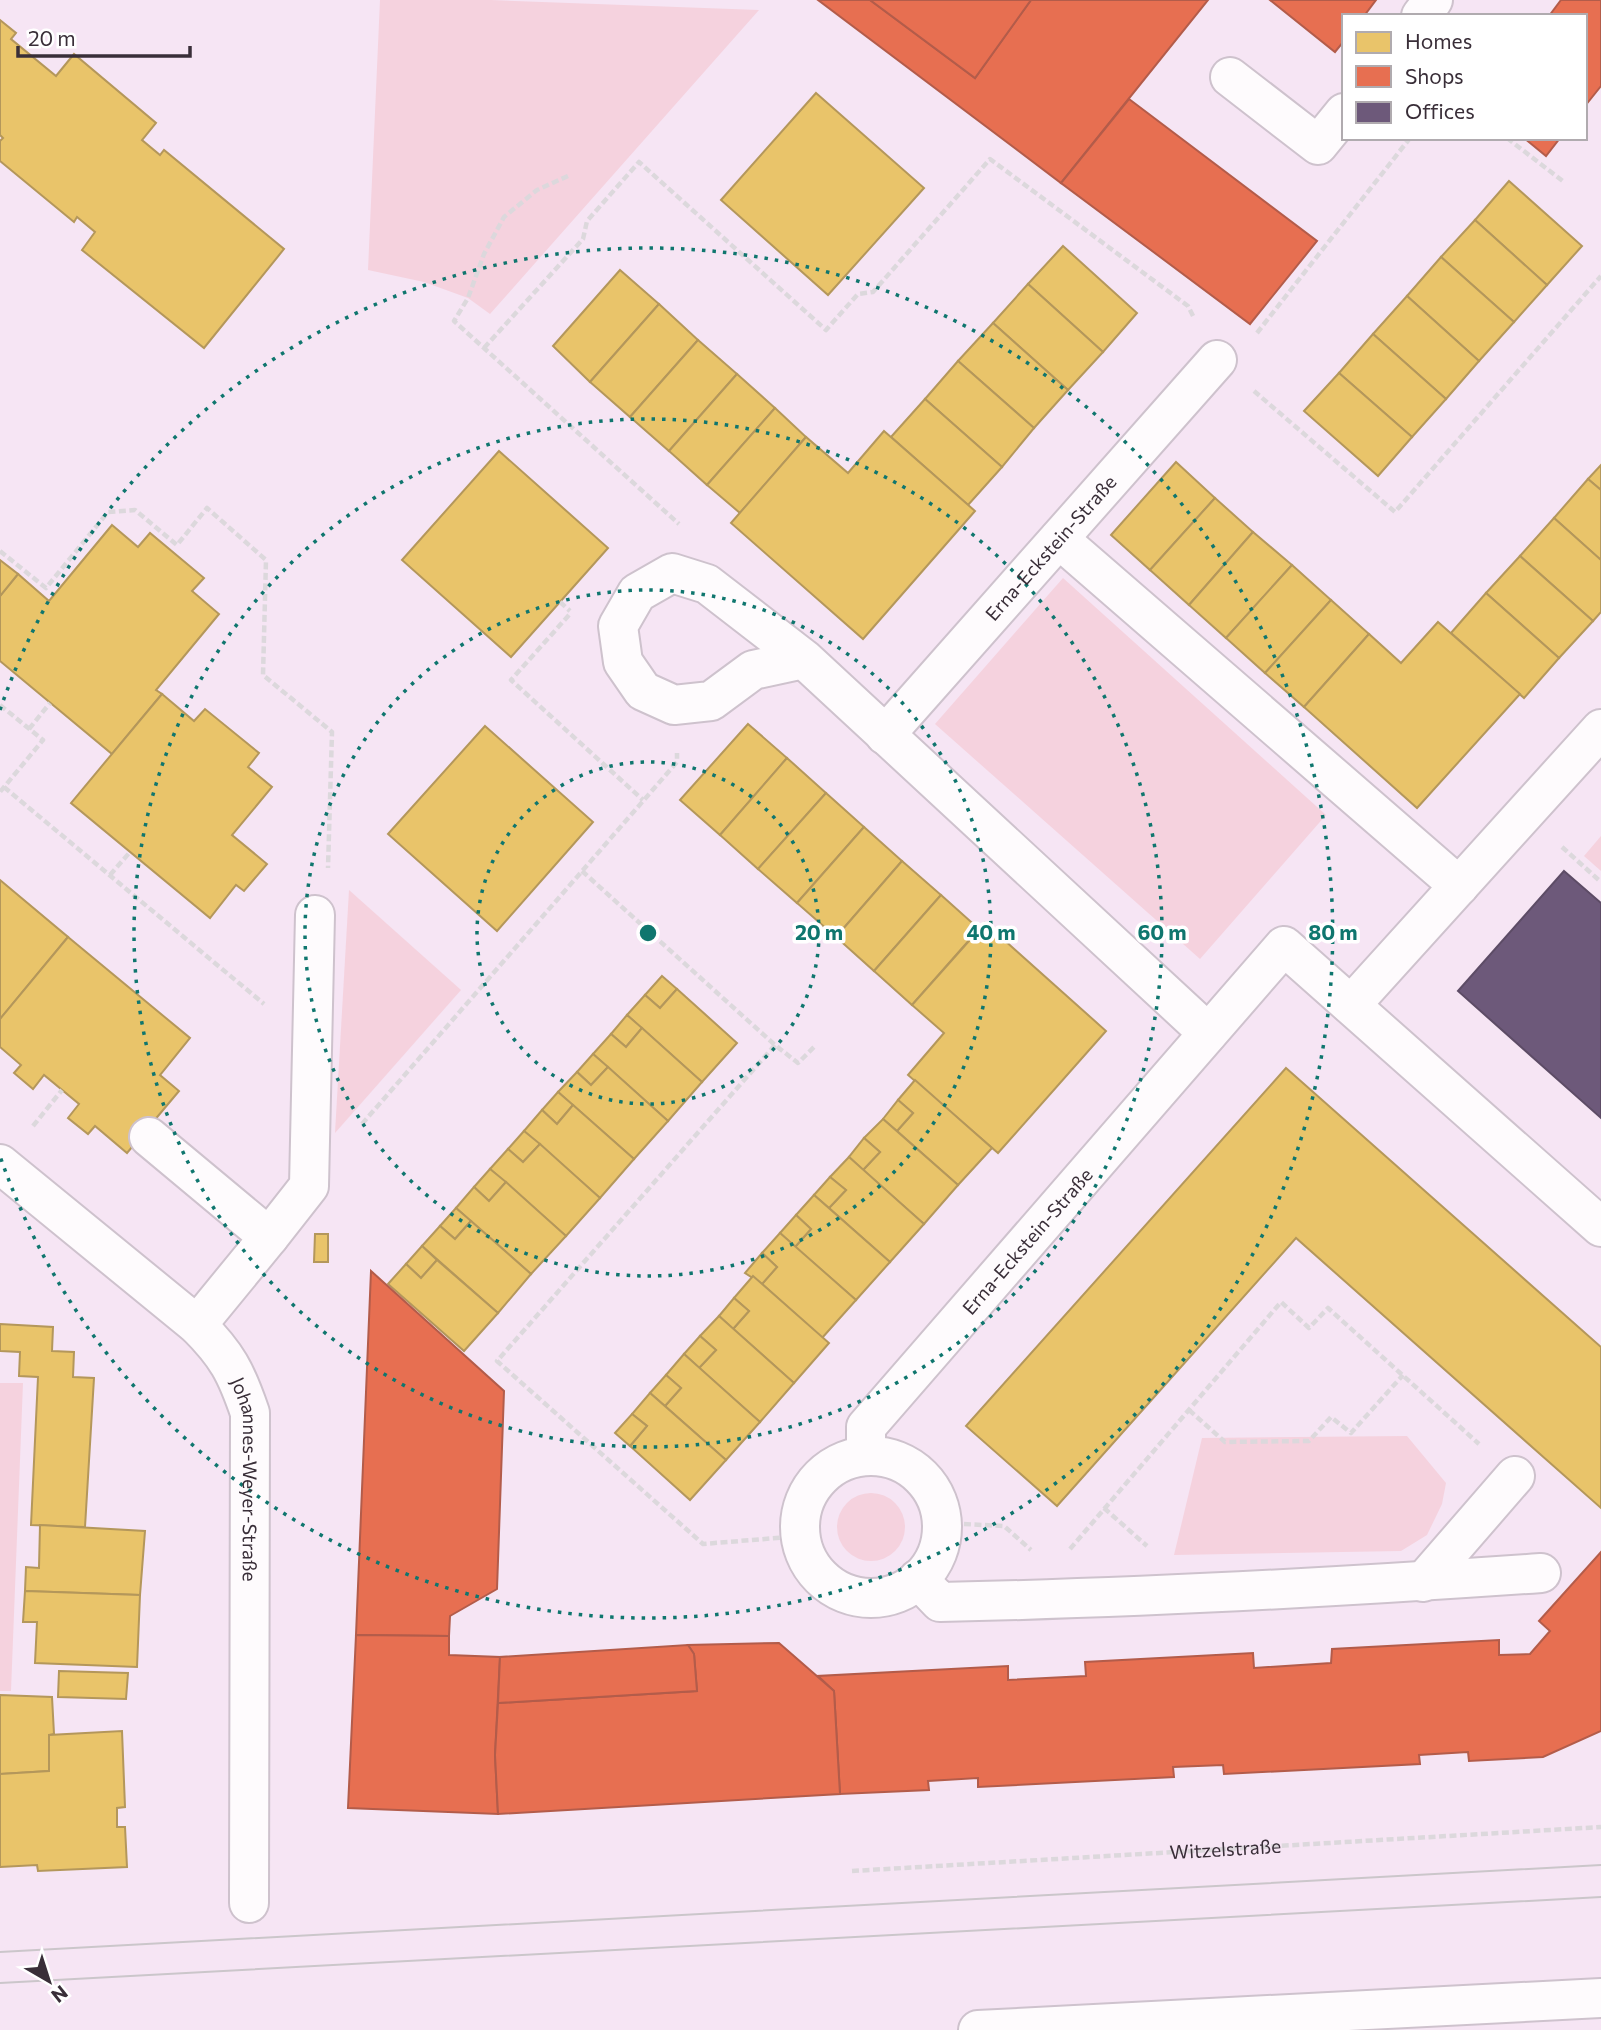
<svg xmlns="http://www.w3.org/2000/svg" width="1601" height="2030" font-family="Commissioner,sans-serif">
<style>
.green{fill:#f5d2de}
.homes{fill:#e9c46a;stroke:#b4975b;stroke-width:2}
.shops{fill:#e76f51;stroke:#b35c4a;stroke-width:2}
.offices{fill:#6d597a;stroke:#5d4c66;stroke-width:2}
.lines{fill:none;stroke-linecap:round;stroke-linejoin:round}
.minor-casing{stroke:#cec2cd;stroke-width:42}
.path{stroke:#dcd8dc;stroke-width:4.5;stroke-dasharray:7 3.5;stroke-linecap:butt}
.minor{stroke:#fefbfd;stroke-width:38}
.tram{stroke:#cbc6ca;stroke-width:2}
.ring{fill:none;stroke:#0f766e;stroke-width:3.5;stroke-dasharray:3.5 7}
.labels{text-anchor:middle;stroke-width:7;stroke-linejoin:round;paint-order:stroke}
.street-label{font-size:19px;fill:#392e38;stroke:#fff}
.centre{fill:#0f766e;stroke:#fff;stroke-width:3.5}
.ring-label{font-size:21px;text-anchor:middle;font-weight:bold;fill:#0f766e;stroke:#fff;stroke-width:7;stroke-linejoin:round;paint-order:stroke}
</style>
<rect width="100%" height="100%" fill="#f6e5f4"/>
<g class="green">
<polygon points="380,0 491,0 759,10 490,314 468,298 424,282 368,270"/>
<polygon points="1063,578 1326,815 1200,959 935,724"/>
<polygon points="1601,836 1601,871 1584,856"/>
<polygon points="349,890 461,990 335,1133"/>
<polygon points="0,1383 23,1383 11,1691 0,1691"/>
<polygon points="1407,1436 1446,1483 1442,1504 1427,1535 1401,1551 1174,1555 1202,1438"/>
<circle cx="871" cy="1527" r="34"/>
</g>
<g class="homes">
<polygon points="0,20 16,33 11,39 56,76 74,54 156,123 142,140 160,155 164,150 284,249 204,348 82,250 95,232 77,217 74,222 0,161 0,141 3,138 0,135"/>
<polygon points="816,93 924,188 828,295 721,200"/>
<polygon points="1509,181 1582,246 1547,285 1475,220"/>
<polygon points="1475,220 1547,285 1514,322 1441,257"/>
<polygon points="1063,246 1137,313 1103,352 1028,284"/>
<polygon points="1441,257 1514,322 1479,361 1407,296"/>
<polygon points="620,270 659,304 590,382 553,346"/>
<polygon points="1028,284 1103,352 1068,390 993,323"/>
<polygon points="1407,296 1479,361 1446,399 1373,334"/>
<polygon points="659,304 698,340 630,417 590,382"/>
<polygon points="993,323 1068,390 1034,428 958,361"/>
<polygon points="1373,334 1446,399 1412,437 1339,373"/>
<polygon points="698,340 737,374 669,451 630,417"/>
<polygon points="958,361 1034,428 1002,467 925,399"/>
<polygon points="1339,373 1412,437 1378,476 1304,411"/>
<polygon points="737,374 775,408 707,485 669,451"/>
<polygon points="925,399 1002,467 968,505 891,437"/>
<polygon points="775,408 806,437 740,513 707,485"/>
<polygon points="884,431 975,511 863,639 731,523 806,437 848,473"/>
<polygon points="499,451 608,548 511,657 402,560"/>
<polygon points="1176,462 1215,498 1150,570 1111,535"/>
<polygon points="1601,465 1601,490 1588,479"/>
<polygon points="1588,479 1601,490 1601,560 1554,518"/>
<polygon points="1215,498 1253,532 1189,605 1150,570"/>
<polygon points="1554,518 1601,560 1601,612 1593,621 1520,556"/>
<polygon points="112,525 138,547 150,533 204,578 192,591 219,614 156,690 162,694 112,754 0,661 0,596 18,574 49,601"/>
<polygon points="1253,532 1292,565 1226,638 1189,605"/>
<polygon points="1520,556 1593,621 1559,658 1486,593"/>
<polygon points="0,560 18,574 0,596"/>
<polygon points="1292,565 1331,600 1265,673 1226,638"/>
<polygon points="1486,593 1559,658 1524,698 1451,633"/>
<polygon points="1331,600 1369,634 1304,707 1265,673"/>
<polygon points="1438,622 1520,694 1417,808 1304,707 1369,634 1401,663"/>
<polygon points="162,694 194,721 205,709 259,753 248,767 272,787 232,835 267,864 244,891 236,885 210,918 71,803"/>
<polygon points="748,724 787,758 720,835 680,800"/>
<polygon points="485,726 593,822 497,931 388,834"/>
<polygon points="787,758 826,793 758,869 720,835"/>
<polygon points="826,793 864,827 797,903 758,869"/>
<polygon points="864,827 902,861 836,937 797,903"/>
<polygon points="902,861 941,895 874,971 836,937"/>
<polygon points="0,880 68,937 0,1019"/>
<polygon points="941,895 979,929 912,1005 874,971"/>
<polygon points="985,923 1106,1031 998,1153 908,1075 944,1033 912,1005"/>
<polygon points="68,937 190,1038 160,1075 179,1091 127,1153 95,1126 88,1134 68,1118 79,1104 44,1075 33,1089 14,1073 21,1065 0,1047 0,1019"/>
<polygon points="662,976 677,989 660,1008 645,995"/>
<polygon points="677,989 737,1043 702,1082 627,1015 645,995 660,1008"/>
<polygon points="627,1015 642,1028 626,1047 611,1034"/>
<polygon points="642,1028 702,1082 668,1121 593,1054 611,1034 626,1047"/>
<polygon points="593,1054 608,1067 591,1085 577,1072"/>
<polygon points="608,1067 668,1121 634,1159 558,1092 577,1072 591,1085"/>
<polygon points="1286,1068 1601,1347 1601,1508 1296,1238 1057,1506 966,1426"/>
<polygon points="915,1080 992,1148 958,1185 897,1131 913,1113 898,1100"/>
<polygon points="558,1092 573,1105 557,1124 542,1110"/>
<polygon points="898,1100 913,1113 897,1131 883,1119"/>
<polygon points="573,1105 634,1159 600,1198 524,1131 542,1110 557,1124"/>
<polygon points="883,1119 958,1185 924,1224 863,1170 880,1152 864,1138"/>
<polygon points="524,1131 540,1144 523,1162 508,1149"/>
<polygon points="864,1138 880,1152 863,1170 849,1157"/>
<polygon points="540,1144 600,1198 566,1236 490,1169 508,1149 523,1162"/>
<polygon points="849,1157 924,1224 890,1262 829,1208 846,1190 830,1177"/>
<polygon points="490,1169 506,1182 489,1201 474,1187"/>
<polygon points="830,1177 846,1190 829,1208 814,1195"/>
<polygon points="506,1182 566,1236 531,1274 456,1208 474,1187 489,1201"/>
<polygon points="814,1195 890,1262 856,1300 795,1247 811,1229 796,1215"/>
<polygon points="456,1208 471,1221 455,1239 440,1226"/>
<polygon points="796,1215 811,1229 795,1247 780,1233"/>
<polygon points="471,1221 531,1274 498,1313 422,1246 440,1226 455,1239"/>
<polygon points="780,1233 856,1300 822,1338 762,1284 777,1267 762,1253"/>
<polygon points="315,1234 328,1234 328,1262 314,1262"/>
<polygon points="422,1246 437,1260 421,1278 406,1264"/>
<polygon points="762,1253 777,1267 762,1284 745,1273"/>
<polygon points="437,1260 498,1313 464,1351 388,1284 406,1264 421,1278"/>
<polygon points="753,1276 829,1343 794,1383 733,1329 749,1311 734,1298"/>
<polygon points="734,1298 749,1311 733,1329 719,1316"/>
<polygon points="719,1316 794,1383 760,1422 699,1368 716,1350 700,1336"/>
<polygon points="0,1324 53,1327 52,1351 74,1352 73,1377 94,1378 85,1527 31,1525 38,1377 19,1376 20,1352 0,1351"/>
<polygon points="700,1336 716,1350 699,1368 684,1354"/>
<polygon points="684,1354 760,1422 726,1460 665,1406 681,1388 666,1375"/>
<polygon points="666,1375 681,1388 665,1406 650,1393"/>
<polygon points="650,1393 726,1460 690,1500 630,1446 647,1426 632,1414"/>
<polygon points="632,1414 647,1426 630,1446 615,1433"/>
<polygon points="40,1525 145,1531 140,1595 25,1591 26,1567 39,1568"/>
<polygon points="25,1591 140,1595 137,1667 35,1663 37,1622 23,1622"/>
<polygon points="59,1671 128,1673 126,1699 58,1697"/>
<polygon points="0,1695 52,1697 54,1734 49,1735 49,1771 0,1774"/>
<polygon points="122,1731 125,1807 117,1808 117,1827 125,1827 127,1867 38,1871 37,1865 0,1867 0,1774 49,1771 49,1735"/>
</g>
<g class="shops">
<polygon points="818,0 870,0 975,78 1031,0 1208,0 1061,183"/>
<polygon points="870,0 1031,0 975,78"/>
<polygon points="1270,0 1376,0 1364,16 1344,16 1344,41 1335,52"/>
<polygon points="1561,0 1601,0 1601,86 1585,106 1585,16 1549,16"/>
<polygon points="1129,99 1317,241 1250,324 1061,183"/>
<polygon points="1524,138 1560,138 1546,156"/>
<polygon points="371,1271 504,1391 497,1589 450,1616 449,1636 356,1635"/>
<polygon points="1601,1552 1601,1731 1543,1757 1469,1761 1468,1752 1419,1755 1420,1764 1224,1774 1223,1765 1173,1767 1174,1777 978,1787 978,1778 928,1781 929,1790 840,1794 834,1691 818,1676 1008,1666 1008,1680 1086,1676 1085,1662 1253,1653 1254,1668 1331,1663 1332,1649 1499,1640 1499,1655 1530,1654 1550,1631 1539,1621"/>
<polygon points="356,1635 449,1636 449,1655 500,1657 495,1755 498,1814 348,1808"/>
<polygon points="779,1643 834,1691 840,1794 498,1814 495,1755 498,1703 697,1691 694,1654 688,1645"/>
<polygon points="688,1645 694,1654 697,1691 498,1703 500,1657"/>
</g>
<polygon class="offices" points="1564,871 1601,903 1601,1118 1458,991"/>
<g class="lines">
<defs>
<g id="minor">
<polyline points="1421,16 1433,0"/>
<polyline points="1230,77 1318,145 1344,113"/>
<polyline points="1059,539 1459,886"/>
<polyline points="804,659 753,670 711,701 674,705 643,691 623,662 618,626 637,593 672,573 707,584 804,659 1208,1033"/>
<path id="s2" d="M885,735L1217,360"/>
<polyline points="1351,1005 1601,729"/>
<polyline points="149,1137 269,1237 197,1325"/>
<path id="s3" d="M0,1164L197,1325C227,1355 236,1372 250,1413L249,1903"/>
<polyline points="269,1237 309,1186 315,915"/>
<circle cx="871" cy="1527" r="71"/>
<path id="s4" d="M866,1456V1427L1284,946L1601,1227"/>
<path d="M918,1579L940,1602C1140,1598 1341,1587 1541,1573"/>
<polyline points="1423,1582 1515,1476"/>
<polyline points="978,2030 1601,1998"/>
</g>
</defs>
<use href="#minor" class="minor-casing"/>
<g class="path">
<polyline points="1507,138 1564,182"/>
<polyline points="568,176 537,190 504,217 484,254 468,298 454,321 679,524"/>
<polyline points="1257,333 1410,138"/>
<polyline points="484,348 583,239 587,221 639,162 826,330 858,294 873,292 990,159 1188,306 1194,318"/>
<polyline points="1254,391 1395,512 1601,276"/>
<polyline points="0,551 46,588 108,512 135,510 177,545 207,508 266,560 263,675 332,732 328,868"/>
<polyline points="560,602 570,611"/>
<polyline points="569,615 511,680 643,800"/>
<polyline points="0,705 43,740 0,792"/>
<polyline points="29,729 50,703"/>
<polyline points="4,787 264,1004"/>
<polyline points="1562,847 1601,882"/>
<polyline points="582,871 775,1045 798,1063 816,1045"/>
<polyline points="110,875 130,852"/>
<polyline points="775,1045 497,1361 703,1544 801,1536"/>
<polyline points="362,1124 677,762 677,753"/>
<polyline points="33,1126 62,1090"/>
<polyline points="1189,1410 1225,1442 1309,1441 1331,1417 1351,1433 1403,1375"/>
<polyline points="1104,1508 1147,1546"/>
<polyline points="943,1523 1004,1526 1031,1550"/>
<polyline points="1070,1549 1281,1302 1309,1328 1328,1308 1479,1444"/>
<path id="s1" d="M852,1871L1601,1827"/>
</g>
<use href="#minor" class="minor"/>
<g class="tram">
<polyline points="0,1952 1601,1865"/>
<polyline points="0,1983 1601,1897"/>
</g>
</g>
<g class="ring">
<circle cx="648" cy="933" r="171"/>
<circle cx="648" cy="933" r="343"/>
<circle cx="648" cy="933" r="514"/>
<path d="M0 710A685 685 0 1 1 0 1156"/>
</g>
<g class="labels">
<g class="street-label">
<text dy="7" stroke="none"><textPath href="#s2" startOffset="250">Erna-Eckstein-Straße</textPath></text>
<text dy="7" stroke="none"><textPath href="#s4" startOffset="275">Erna-Eckstein-Straße</textPath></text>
<text dy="7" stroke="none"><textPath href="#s3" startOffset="424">Johannes-Weyer-Straße</textPath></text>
<text dy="7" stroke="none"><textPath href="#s1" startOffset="374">Witzelstraße</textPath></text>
</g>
</g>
<circle cx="648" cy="933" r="10" class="centre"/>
<g class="ring-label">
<text x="819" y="940">20 m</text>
<text x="991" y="940">40 m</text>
<text x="1162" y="940">60 m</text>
<text x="1333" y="940">80 m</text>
</g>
<rect x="1342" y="14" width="245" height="126" fill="#ffffff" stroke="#b0abaf" stroke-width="2"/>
<rect x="1356" y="32" width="35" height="21" fill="#e9c46a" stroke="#b0abaf" stroke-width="2"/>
<text x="1405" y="49" font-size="21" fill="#392e38">Homes</text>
<rect x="1356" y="66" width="35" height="21" fill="#e76f51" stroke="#b0abaf" stroke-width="2"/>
<text x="1405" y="84" font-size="21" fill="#392e38">Shops</text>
<rect x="1356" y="102" width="35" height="21" fill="#6d597a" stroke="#b0abaf" stroke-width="2"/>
<text x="1405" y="119" font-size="21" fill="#392e38">Offices</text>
<g transform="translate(49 1981) rotate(141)" stroke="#ffffff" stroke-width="5" paint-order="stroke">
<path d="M0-5L12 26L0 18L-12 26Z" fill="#392e38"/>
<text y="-10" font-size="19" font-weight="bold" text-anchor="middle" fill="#392e38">N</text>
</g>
<path d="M18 46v10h172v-10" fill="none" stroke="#392e38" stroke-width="3.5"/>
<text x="28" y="46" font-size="21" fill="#392e38" stroke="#ffffff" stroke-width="5" paint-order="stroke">20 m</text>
</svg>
